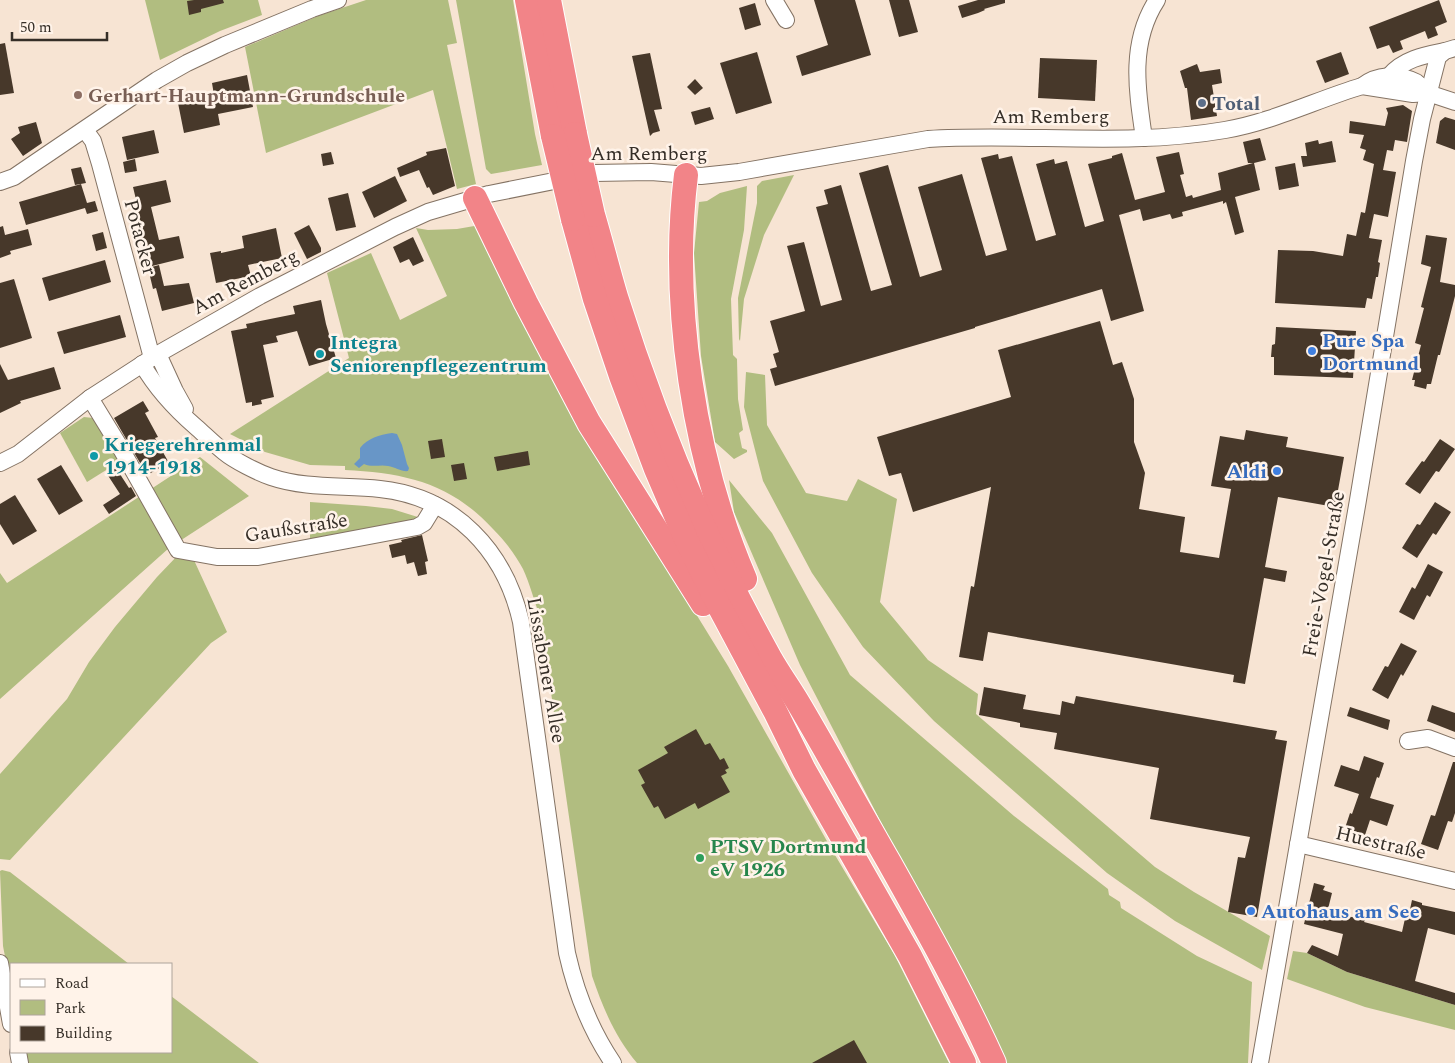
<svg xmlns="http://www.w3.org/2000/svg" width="1455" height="1063" font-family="Spectral,serif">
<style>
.green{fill:#b1bd80}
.water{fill:#6896c7}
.building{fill:#47382a}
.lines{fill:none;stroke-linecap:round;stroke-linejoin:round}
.minor-casing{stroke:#847364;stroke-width:18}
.highway-casing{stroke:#fff;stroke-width:26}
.minor{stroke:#fff;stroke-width:16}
.highway{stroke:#f28488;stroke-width:24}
.highway-bridge-casing{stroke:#fff;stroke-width:26;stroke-linecap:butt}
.highway-bridge{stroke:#f28488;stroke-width:24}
.education-dot{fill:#8d6e63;stroke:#fff3e9;stroke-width:2}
.service-dot{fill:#5c6f8a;stroke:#fff3e9;stroke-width:2}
.shop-dot{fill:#3f7fe0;stroke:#fff3e9;stroke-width:2}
.culture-dot{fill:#0f9aa8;stroke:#fff3e9;stroke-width:2}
.leisure-dot{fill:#2e9e5b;stroke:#fff3e9;stroke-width:2}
.labels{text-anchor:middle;stroke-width:5;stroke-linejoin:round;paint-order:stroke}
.education-label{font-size:20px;font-weight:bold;fill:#785e54;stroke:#fff3e9;text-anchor:start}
.service-label{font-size:20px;font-weight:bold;fill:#4e5e75;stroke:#fff3e9;text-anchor:start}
.street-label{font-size:20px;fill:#352e27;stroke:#fff3e9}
.shop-label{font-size:20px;font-weight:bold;fill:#366cbe;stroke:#fff3e9;text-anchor:start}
.culture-label{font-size:20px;font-weight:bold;fill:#0d838f;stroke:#fff3e9;text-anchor:start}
.leisure-label{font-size:20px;font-weight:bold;fill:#27864d;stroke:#fff3e9;text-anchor:start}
</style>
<rect width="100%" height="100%" fill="#f7e4d3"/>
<g class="green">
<polygon points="145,0 258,0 262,15 220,31 160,60"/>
<polygon points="366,0 448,0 457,43 447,45 476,184 457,189 433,90 266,153 245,47 318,16"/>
<polygon points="456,0 513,0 535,134 542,165 491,174 486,169"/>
<polygon points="794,175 764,235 744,299 740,341 739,339 738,298 757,203 757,186 762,181"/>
<polygon points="747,186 744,230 731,299 733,355 737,359 738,399 743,430 739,433 742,448 747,450 747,452 734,459 715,442 701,356 694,253 699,202 707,201 720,193"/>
<path d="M480,225L645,531L728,666L832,850L894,954L949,1063H637C615,1037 603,1008 592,976L540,616C534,601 530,584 523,569C515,554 505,541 493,529C451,483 405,473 345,470V466L310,465L265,452L230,434L349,358L327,273L371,253L400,320L447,296L416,228L428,230L457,229Z"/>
<polygon points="746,372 765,375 767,425 806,493 847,501 858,479 897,499 880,602 928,660 978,694 976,714 1155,867 1194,892 1270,936 1262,970 1175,921 1107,873 934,721 863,647 812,573 763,481 744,407"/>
<polygon points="84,417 93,418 119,462 87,482 60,433"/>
<polygon points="200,457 249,496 169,548 0,699 0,573 7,583"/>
<polygon points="729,480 772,533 850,675 1014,816 1108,889 1109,895 1120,902 1121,908 1197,956 1252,982 1248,1063 1005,1063 800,665 734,512"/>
<polygon points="310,502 366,506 392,509 421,518 310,545"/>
<polygon points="179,554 193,558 227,632 211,643 10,860 0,859 0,774 67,699 89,662 115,627 157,577"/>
<polygon points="2,870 10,872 129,964 11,964 11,988 3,946 0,871"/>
<polygon points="1293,951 1307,953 1347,972 1455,1005 1455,1030 1365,1007 1287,979"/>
<polygon points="171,996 259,1063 26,1063 24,1052 171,1052"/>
</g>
<path class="water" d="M392,433L397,434L402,445L407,464L409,468L408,471C402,472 395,467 388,466C380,464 373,468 364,464L359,468L354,464L360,458V448C368,438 379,435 392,433Z"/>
<g class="building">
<polygon points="194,0 223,0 224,3 201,9 201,12 189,15 187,1"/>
<polygon points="814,0 855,0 871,55 802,76 796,56 828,45"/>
<polygon points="889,0 909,0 918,32 899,37"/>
<polygon points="978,0 1005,0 1005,3 984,9 985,10 978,13 962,18 958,6"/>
<polygon points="1439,0 1447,22 1435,27 1438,35 1428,39 1425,31 1400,41 1403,49 1393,53 1389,45 1377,49 1369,27"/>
<polygon points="755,3 761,25 745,30 739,8"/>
<polygon points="5,43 14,93 0,95 0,44"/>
<polygon points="757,52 772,103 736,114 720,63"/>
<polygon points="1341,52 1349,74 1325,83 1316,61"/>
<polygon points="650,53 662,109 654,110 660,131 653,133 650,136 632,56"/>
<polygon points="1040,58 1097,60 1095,101 1038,98"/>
<polygon points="1197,64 1200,72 1220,69 1222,83 1212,85 1217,116 1191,120 1187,88 1185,88 1180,71"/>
<polygon points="247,75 253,107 218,114 220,125 184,133 178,103 214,95 212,83"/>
<polygon points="695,79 703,88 695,95 687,87"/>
<polygon points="1403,105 1412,111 1407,142 1395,140 1393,151 1387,150 1383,170 1396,172 1388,217 1374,214 1369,238 1382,240 1378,262 1380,263 1378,277 1376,277 1372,299 1367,298 1365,308 1275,303 1278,250 1313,251 1343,256 1347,234 1356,236 1361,212 1365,213 1374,164 1363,160 1366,150 1360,148 1364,135 1349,133 1350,121 1385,126 1388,113 1386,108"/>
<polygon points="710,107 714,119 695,125 691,112"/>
<polygon points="1445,117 1455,120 1455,150 1436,143 1440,121"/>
<polygon points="36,122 42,143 23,156 11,139 20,133 18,127"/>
<polygon points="154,130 159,153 127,160 122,137"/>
<polygon points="1260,138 1266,160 1254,163 1260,190 1235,197 1244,232 1235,235 1226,202 1223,204 1223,201 1182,212 1183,216 1172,219 1170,214 1143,221 1140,209 1119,215 1144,311 1111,321 1102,289 975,327 975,328 775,386 770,369 777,367 773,354 779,352 770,321 805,311 787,246 804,242 821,306 842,300 816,207 828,204 824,190 841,185 871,291 892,285 859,173 888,165 920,277 942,270 918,187 962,174 986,256 1007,250 981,158 998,154 999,159 1012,156 1036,241 1056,235 1036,164 1054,159 1055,164 1067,161 1085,227 1104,221 1088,164 1112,158 1112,156 1122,153 1135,200 1165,192 1156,157 1179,152 1184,174 1180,175 1186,197 1192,195 1193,198 1221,190 1218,173 1253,163 1248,163 1243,142"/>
<polygon points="1318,140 1319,144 1332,141 1336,162 1303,167 1301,156 1307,156 1305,143"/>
<polygon points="446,148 455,186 433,195 429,187 427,188 419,170 400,177 397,168 427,155 426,152"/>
<polygon points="331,152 334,164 323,166 321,154"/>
<polygon points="135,159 137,171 125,173 123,162"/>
<polygon points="1295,163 1299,186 1279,190 1275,167"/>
<polygon points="81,167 86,183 75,185 71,169"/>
<polygon points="395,176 407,201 374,218 362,192"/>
<polygon points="166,180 171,202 151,207 159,240 179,236 184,258 152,266 147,243 142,244 134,213 139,212 133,187"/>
<polygon points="81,184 87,203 95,201 98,211 87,214 85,208 26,225 19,202"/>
<polygon points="348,193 356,227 336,231 328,198"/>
<polygon points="309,225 321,248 321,252 307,259 294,233"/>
<polygon points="3,226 5,235 28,229 32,245 10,251 11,254 0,258 0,227"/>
<polygon points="276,228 282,258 248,265 251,276 216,283 210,253 221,251 221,253 244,248 242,236"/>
<polygon points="103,232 107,248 96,251 92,235"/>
<polygon points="1426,235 1447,238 1440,282 1455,285 1455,296 1440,355 1438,355 1431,384 1427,384 1426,389 1414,386 1415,380 1412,380 1421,345 1415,343 1424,308 1421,307 1431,267 1421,264"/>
<polygon points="413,237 424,261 413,266 409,259 400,263 393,247"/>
<polygon points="105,260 111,282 49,301 42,278"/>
<polygon points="159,265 164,286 189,283 194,303 162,311 156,288 153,289 148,268"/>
<polygon points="14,279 32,338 0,348 0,283"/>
<polygon points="321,300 326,324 336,358 309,366 297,331 276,336 278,342 263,345 274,397 261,400 262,404 252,406 252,402 246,403 231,331 247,328 246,324 295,314 293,306"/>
<polygon points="120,315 126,337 64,354 57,332"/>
<polygon points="1100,321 1113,365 1122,362 1134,399 1134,442 1145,473 1139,509 1185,517 1180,552 1219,558 1231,489 1211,486 1220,436 1244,440 1246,430 1268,434 1288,437 1286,447 1344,457 1335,507 1278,497 1265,567 1287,571 1285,582 1264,578 1245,684 1233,682 1234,675 988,632 983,661 959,657 971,586 974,587 991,487 913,512 901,473 889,476 877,437 1011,397 998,350"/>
<polygon points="1276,327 1356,331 1353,378 1274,375 1274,357 1271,357 1272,345 1275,344"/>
<polygon points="0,364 8,380 54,367 61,389 20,401 21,403 0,413"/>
<polygon points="143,401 149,411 145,413 158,437 155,438 169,463 147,475 114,418"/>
<polygon points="442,439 445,457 431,459 428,441"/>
<polygon points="1440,439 1455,449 1439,472 1436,471 1420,494 1405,484 1422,461 1424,462"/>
<polygon points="528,451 530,465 497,471 494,457"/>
<polygon points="464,463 467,479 454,481 451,465"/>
<polygon points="61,465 83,501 59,515 37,479"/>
<polygon points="116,468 129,488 131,487 136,496 109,514 103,505 120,494 107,474"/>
<polygon points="15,495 37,531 13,545 0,524 0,504"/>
<polygon points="1435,502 1451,512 1436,535 1433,533 1417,558 1402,548 1417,524 1420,525"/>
<polygon points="422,535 428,561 425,562 427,574 418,576 414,562 407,564 405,555 392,558 389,545 402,542 401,540"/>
<polygon points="1428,564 1443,572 1430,597 1427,595 1414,620 1399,612 1412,587 1415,589"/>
<polygon points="1401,643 1417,651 1403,676 1401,674 1388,699 1372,690 1385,666 1388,667"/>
<polygon points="984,687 1026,695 1023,709 1060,715 1062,701 1074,704 1076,696 1277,731 1275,739 1287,741 1257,917 1228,912 1238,857 1245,858 1250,837 1150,819 1159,768 1054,749 1057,733 1020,727 1020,723 979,715"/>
<polygon points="1432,705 1455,713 1455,732 1427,721"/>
<polygon points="1350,707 1390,720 1388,730 1347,716"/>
<polygon points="696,729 705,745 710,743 720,760 724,758 729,768 725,770 727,773 721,776 730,792 698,809 695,803 665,819 658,806 654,808 641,785 645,783 638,770 668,753 664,747"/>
<polygon points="1364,756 1384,763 1379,778 1377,777 1370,798 1394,805 1387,826 1370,820 1365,835 1345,828 1350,813 1352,814 1359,794 1334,786 1341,765 1359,771"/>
<polygon points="1453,762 1455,762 1455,813 1452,822 1448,821 1438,850 1421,844 1431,815 1435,816"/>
<polygon points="1314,883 1325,886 1323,890 1332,893 1328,909 1348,914 1347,916 1365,920 1364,922 1402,932 1406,914 1409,914 1412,900 1422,903 1422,905 1455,912 1455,935 1428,928 1415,981 1455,993 1455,1005 1347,972 1307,953 1312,945 1338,956 1343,934 1304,924"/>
<polygon points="854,1040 867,1063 812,1063"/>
</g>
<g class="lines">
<defs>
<g id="minor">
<polyline points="774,0 786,20"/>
<path d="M1389,76C1403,59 1425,55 1445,51"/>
<polyline points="1362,86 1413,94 1428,93 1455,102"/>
<polyline points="85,130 93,141 100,164 152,358"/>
<path d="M1144,138C1137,91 1129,43 1157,0"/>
<polyline points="0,182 14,177 36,162 157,80 187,63 225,45 312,9 338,0"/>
<polyline points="158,354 175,391 185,409"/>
<path d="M142,364C156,388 174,408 196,427C205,435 214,444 224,452C235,461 257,472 271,477C306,489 344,485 380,489C455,497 505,551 521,622L567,953C576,993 590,1029 613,1063"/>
<polyline points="90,398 120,447 178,550 217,557 258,557 417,527 424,523 435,505"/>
<path d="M0,463L18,454L90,398L158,354L260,296L395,227L428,212L489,194L594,173L651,172L701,176L739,172L928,139C1027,133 1127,147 1225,130C1272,122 1316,100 1362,86C1377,74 1398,73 1416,82C1420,85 1424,90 1428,93"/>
<polyline points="1408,741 1428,738 1455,748"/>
<polyline points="1298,844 1455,881"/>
<polyline points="0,963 11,1024"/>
<polyline points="18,1052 20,1063"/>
<polyline points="1260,1063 1358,500 1414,161 1422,119 1438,57 1445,51 1455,48"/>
</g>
<g id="highway">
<polyline points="527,0 553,136"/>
<polyline points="549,0 575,134"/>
<path d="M686,175C670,304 694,460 745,579"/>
<polyline points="475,198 526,303 589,423 703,604"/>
<path d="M593,215C601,242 608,270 616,297C655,421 706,543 770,658C779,674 790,689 800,706C830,757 859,810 889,862C926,928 963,994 994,1063"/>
<polyline points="573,219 595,299 621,376 656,469 686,539 719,606 775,711 804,770 910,956 964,1063"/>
</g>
</defs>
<use href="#minor" class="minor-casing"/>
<use href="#highway" class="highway-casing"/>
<use href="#minor" class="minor"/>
<use href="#highway" class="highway"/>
<defs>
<g id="highway-bridge">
<polyline points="575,134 593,215"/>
<polyline points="553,136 573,219"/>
</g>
</defs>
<use href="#highway-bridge" class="highway-bridge-casing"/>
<use href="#highway-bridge" class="highway-bridge"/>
</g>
<circle class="education-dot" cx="78" cy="95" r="5"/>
<circle class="service-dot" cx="1202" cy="103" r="5"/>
<g class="shop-dot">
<circle cx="1312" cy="351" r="5"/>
<circle cx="1277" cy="471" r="5"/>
<circle cx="1251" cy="911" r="5"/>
</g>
<g class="culture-dot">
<circle cx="320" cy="354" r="5"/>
<circle cx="94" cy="456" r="5"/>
</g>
<circle class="leisure-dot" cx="700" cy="858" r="5"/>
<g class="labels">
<g class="education-label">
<text x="88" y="102">Gerhart-Hauptmann-Grundschule</text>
</g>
<g class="service-label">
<text x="1212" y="110">Total</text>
</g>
<g class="street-label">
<text x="1051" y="123">Am Remberg</text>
<text x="649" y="160">Am Remberg</text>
<text transform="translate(141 237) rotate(75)" y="7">Potacker</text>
<text transform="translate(245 281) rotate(-28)" y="7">Am Remberg</text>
<text transform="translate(296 527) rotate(-9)" y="7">Gaußstraße</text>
<text transform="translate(1323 574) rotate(-80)" y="7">Freie-Vogel-Straße</text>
<text transform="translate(547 670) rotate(80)" y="7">Lissaboner Allee</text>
<text transform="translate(1381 842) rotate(13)" y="7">Huestraße</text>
</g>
<g class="shop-label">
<text x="1322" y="347">Pure Spa<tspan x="1322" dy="23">Dortmund</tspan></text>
<text x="1267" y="478" text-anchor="end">Aldi</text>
<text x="1261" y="918">Autohaus am See</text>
</g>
<g class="culture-label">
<text x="330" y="349">Integra<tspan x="330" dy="23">Seniorenpflegezentrum</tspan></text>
<text x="104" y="451">Kriegerehrenmal<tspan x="104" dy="23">1914-1918</tspan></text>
</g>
<g class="leisure-label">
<text x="710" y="853">PTSV Dortmund<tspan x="710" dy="23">eV 1926</tspan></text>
</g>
</g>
<rect x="10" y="963" width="162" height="90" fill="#fff3e9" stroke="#aea49b"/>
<rect x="20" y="979" width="25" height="8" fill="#ffffff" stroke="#aea49b"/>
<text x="55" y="988" font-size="15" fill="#352e27">Road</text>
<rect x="20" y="1000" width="25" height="15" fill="#b1bd80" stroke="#aea49b"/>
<text x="55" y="1013" font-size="15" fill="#352e27">Park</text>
<rect x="20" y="1026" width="25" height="15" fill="#47382a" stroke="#aea49b"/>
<text x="55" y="1038" font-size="15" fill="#352e27">Building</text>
<path d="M12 32v8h95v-8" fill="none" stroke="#352e27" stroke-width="2.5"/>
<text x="20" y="32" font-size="15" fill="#352e27" stroke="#fff3e9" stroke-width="4" paint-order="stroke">50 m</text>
</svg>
